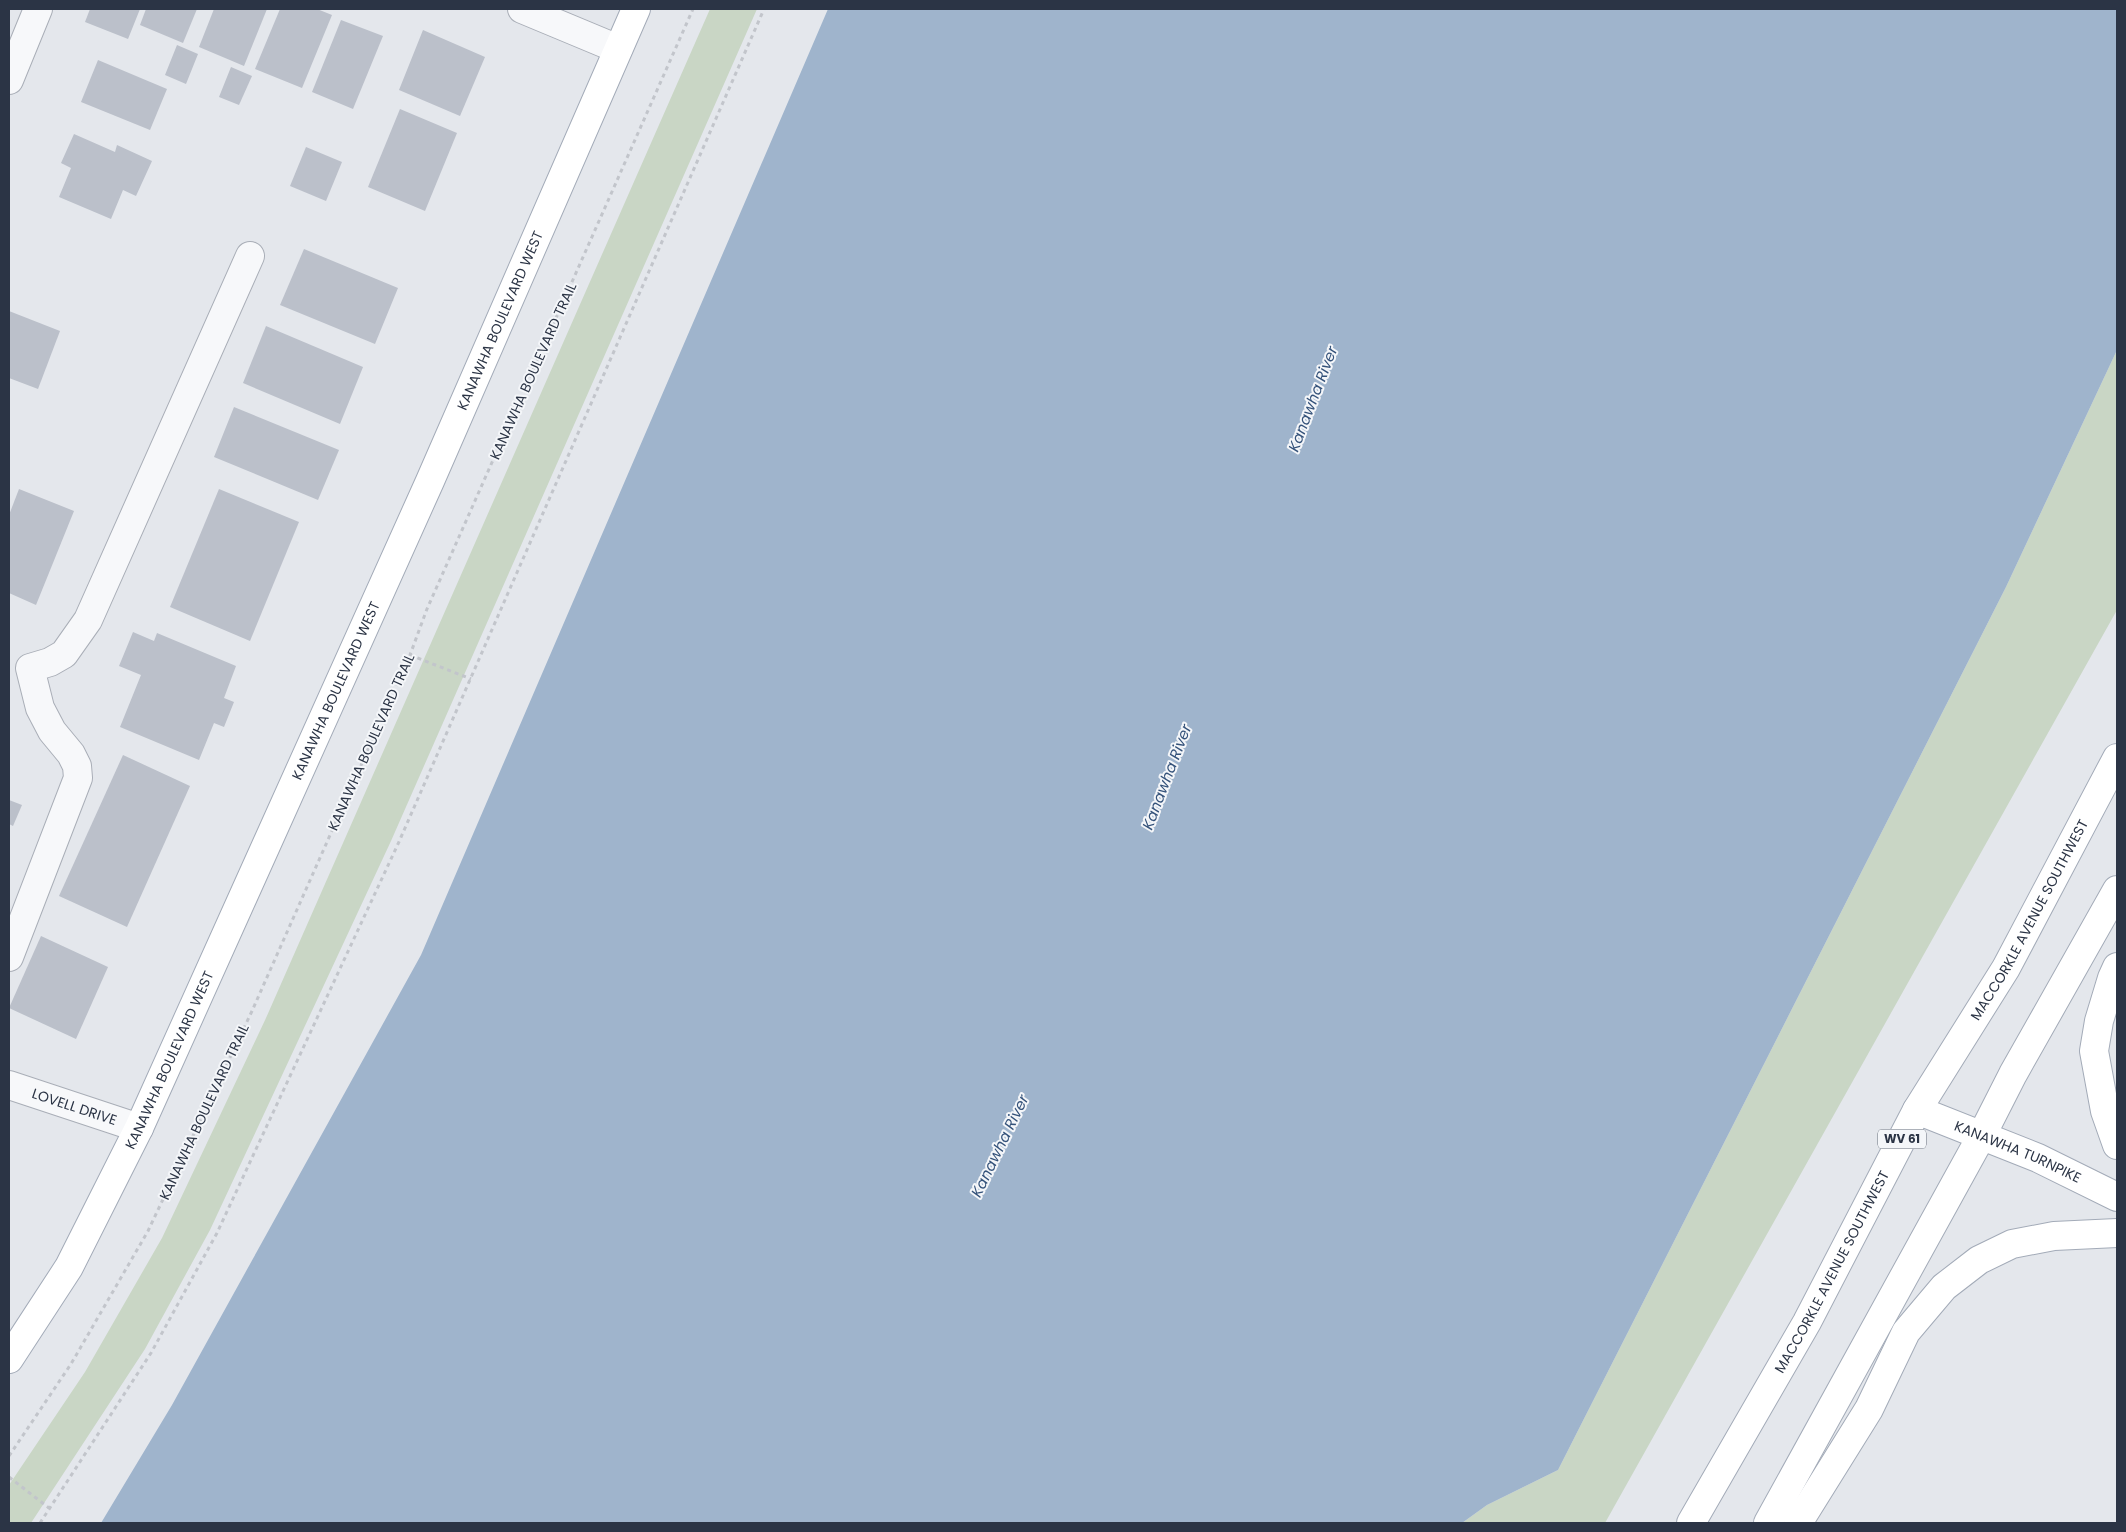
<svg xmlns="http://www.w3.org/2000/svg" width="2126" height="1532" font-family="Poppins,sans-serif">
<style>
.green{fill:#c9d6c5}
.water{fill:#9fb4cc}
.building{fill:#bbc0ca}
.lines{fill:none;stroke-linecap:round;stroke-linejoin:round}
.minor-casing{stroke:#a9aeb7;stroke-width:30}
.major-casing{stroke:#a3abb8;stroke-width:30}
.path{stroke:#c2c5cb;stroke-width:3;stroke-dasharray:4 4;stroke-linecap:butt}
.minor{stroke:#f7f8fa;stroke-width:28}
.major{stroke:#fff;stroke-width:28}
.labels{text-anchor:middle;stroke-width:4;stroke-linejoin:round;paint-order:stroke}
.shield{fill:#f4f6f9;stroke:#676e7b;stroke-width:1}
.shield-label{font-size:12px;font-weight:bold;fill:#2b3445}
.street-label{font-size:14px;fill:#2b3445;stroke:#f4f6f9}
.water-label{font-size:15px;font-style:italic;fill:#34527a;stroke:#f4f6f9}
</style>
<rect width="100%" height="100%" fill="#e4e7ec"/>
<g class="green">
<polygon points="710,9 757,9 391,841 210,1230 145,1349 31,1523 9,1523 9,1485 85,1372 162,1238 266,1018"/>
<polygon points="2117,350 2117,610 1605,1523 1462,1523 1487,1505 1558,1470 2006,587"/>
</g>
<polygon class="water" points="828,9 2117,9 2117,350 2006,587 1558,1470 1487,1505 1462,1523 101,1523 172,1405 421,955"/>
<g class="building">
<polygon points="90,9 140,9 128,39 85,22"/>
<polygon points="146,9 197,9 183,43 140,25"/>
<polygon points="214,9 267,9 244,66 199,47"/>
<polygon points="280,9 317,9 332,15 302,88 255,69"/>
<polygon points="341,20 383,36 353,109 312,92"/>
<polygon points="423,30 485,57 460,116 399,90"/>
<polygon points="177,45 198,54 186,84 165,75"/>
<polygon points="98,60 167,89 150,130 81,102"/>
<polygon points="231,67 252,76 239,105 219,97"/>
<polygon points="400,109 457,133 425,211 368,187"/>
<polygon points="74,134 115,152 117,145 152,161 136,196 123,190 111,219 59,197 71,168 61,163"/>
<polygon points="306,147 342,162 326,201 290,186"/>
<polygon points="304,249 398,288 375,344 280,305"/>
<polygon points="9,311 60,331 38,389 9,378"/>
<polygon points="266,326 363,367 340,424 243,383"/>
<polygon points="234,407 339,450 318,500 214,457"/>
<polygon points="19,489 74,511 36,605 9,593 9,515"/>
<polygon points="219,489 299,522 250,641 170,607"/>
<polygon points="133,632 154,641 157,633 236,666 224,698 234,702 224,727 214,723 199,760 120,727 141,675 119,666"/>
<polygon points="123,755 190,786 127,927 59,896"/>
<polygon points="9,800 22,805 13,826 9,824"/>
<polygon points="41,936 108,967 76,1039 9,1008"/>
</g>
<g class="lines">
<defs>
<g id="minor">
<polyline points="522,9 618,49"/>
<polyline points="9,80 38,9"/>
<polyline points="9,957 78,778 77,766 71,754 52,731 40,708 30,668 50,662 64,654 88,620 250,256"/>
<path id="s1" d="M9,1085L139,1128"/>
</g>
<g id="major">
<polyline points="2117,967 2112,978 2099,1021 2094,1051 2105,1111 2117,1145"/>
<path id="s2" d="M1917,1110L2038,1158L2117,1197"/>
<path id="s3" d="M9,1359L69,1267L139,1128L430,481L636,9"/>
<path id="s4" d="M1691,1523L1807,1322L1917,1110L2006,968L2117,758"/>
<polyline points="1768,1523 1982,1135 2013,1074 2117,890"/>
<polyline points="1798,1523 1869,1409 1906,1332 1944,1287 1979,1260 2012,1244 2054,1236 2117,1233"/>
</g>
</defs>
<use href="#minor" class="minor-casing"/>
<use href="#major" class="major-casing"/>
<g class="path">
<polyline points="410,655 471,679"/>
<polyline points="9,1456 71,1364 148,1231 252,1011 410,655 427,609 693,9"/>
<polyline points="9,1477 49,1508"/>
<polyline points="40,1523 151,1353 217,1233 398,844 764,9"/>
</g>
<use href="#minor" class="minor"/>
<use href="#major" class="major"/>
</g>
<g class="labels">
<rect class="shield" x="1878" y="1129.5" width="48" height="19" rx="4"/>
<g class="shield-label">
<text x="1902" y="1143">WV 61</text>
</g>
<g class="street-label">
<text dy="5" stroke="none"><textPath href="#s3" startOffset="1150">KANAWHA BOULEVARD WEST</textPath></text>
<text transform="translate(533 371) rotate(-66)" y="5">KANAWHA BOULEVARD TRAIL</text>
<text dy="5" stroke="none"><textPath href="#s3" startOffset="745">KANAWHA BOULEVARD WEST</textPath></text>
<text transform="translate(371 742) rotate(-66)" y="5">KANAWHA BOULEVARD TRAIL</text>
<text dy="5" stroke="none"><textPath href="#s4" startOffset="692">MACCORKLE AVENUE SOUTHWEST</textPath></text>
<text dy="5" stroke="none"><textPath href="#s3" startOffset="340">KANAWHA BOULEVARD WEST</textPath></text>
<text dy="5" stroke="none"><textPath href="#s1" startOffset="69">LOVELL DRIVE</textPath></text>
<text transform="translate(204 1112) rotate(-65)" y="5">KANAWHA BOULEVARD TRAIL</text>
<text dy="5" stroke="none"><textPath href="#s2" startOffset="109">KANAWHA TURNPIKE</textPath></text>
<text dy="5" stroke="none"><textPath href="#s4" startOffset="288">MACCORKLE AVENUE SOUTHWEST</textPath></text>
</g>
<g class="water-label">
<text transform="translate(1313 399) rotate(-69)" y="5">Kanawha River</text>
<text transform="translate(1167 777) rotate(-69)" y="5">Kanawha River</text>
<text transform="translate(1000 1146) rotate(-64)" y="5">Kanawha River</text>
</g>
</g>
<rect width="2126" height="1532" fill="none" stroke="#2b3445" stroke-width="20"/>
</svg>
